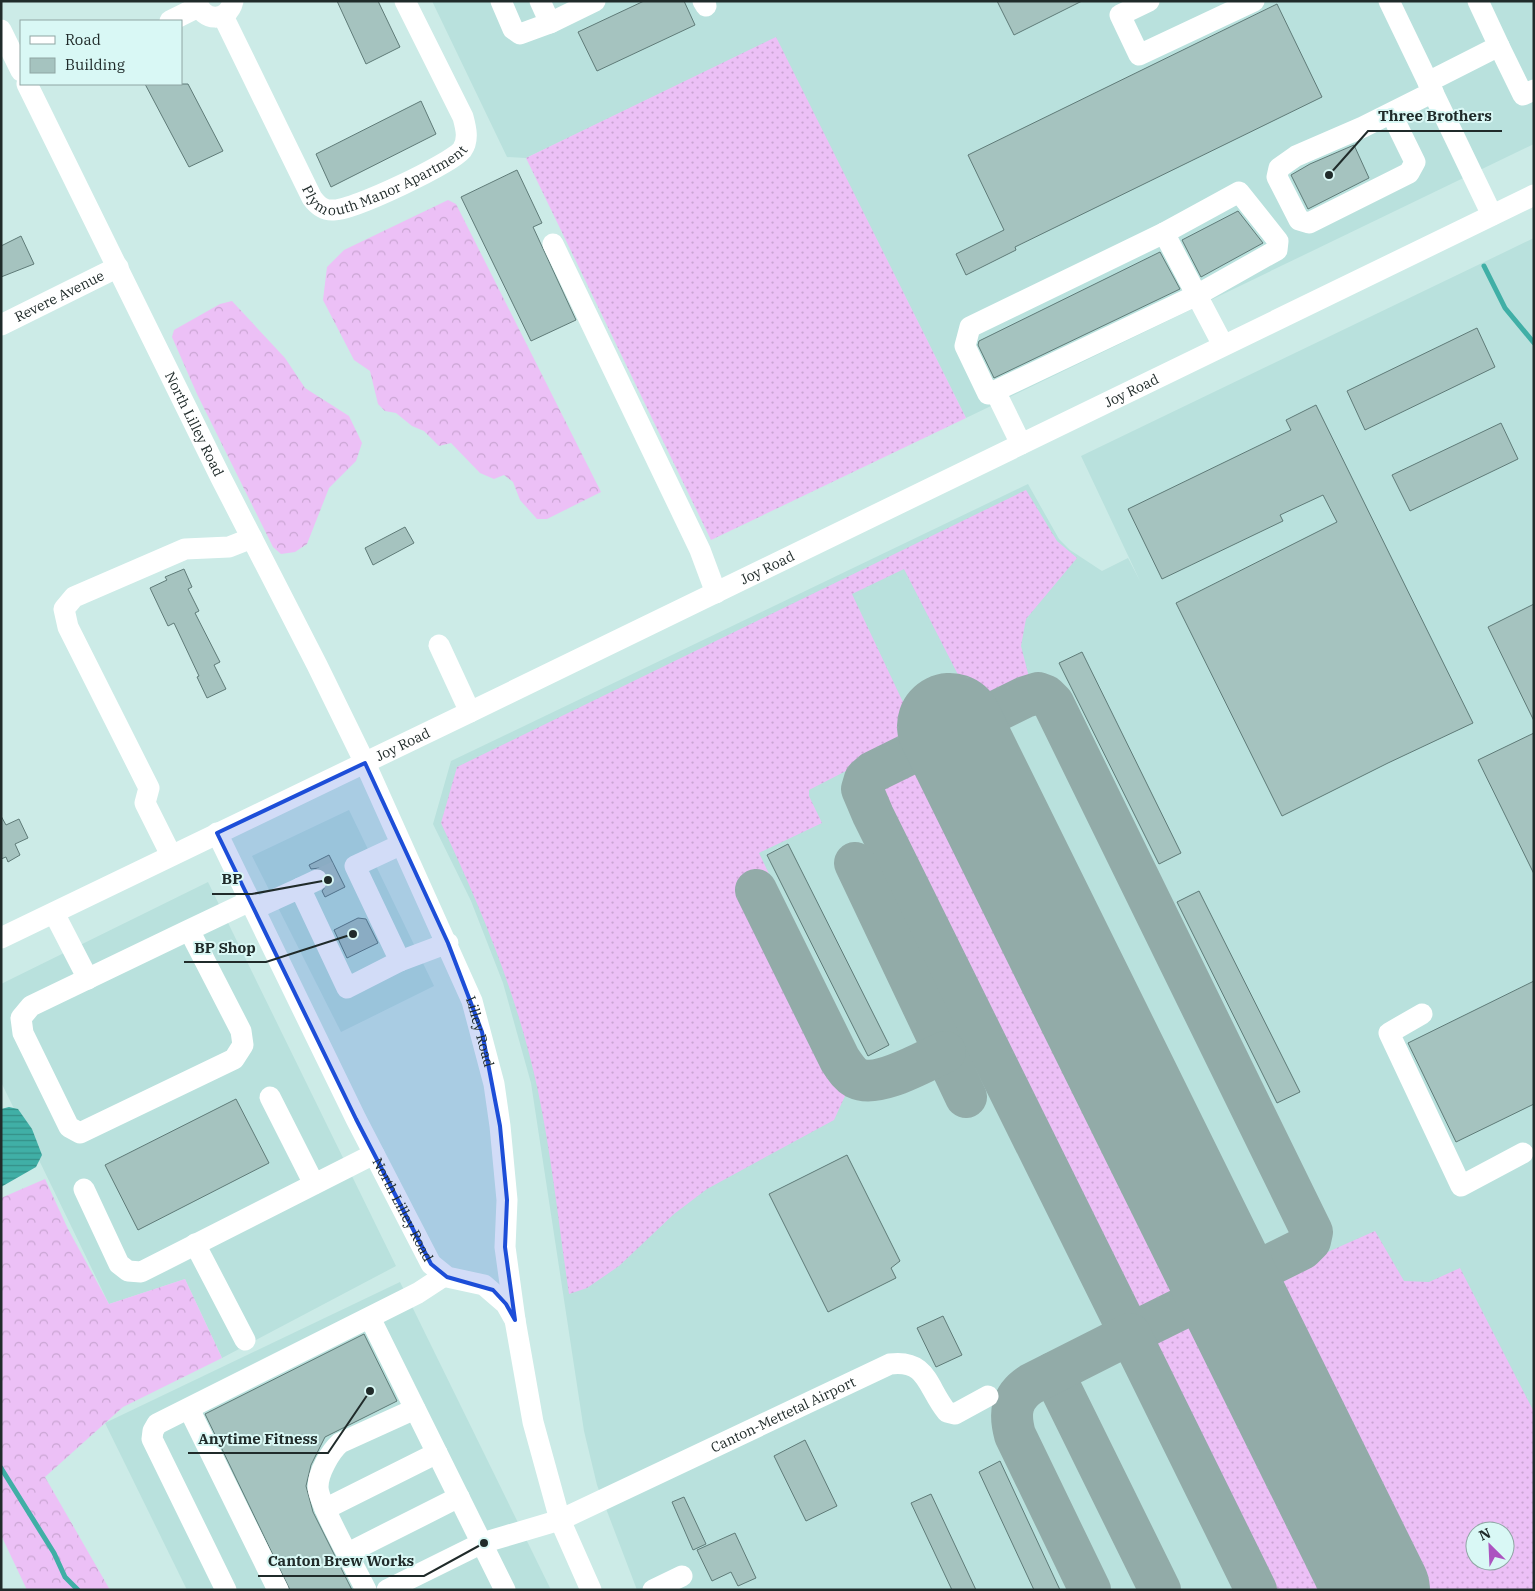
<svg xmlns="http://www.w3.org/2000/svg" width="1535" height="1591" font-family="'IBM Plex Serif',serif">
<style>
.built{fill:#b9e1dd;fill-rule:evenodd}
.grass{fill:url(#grass-dots);fill-rule:evenodd}
.forest{fill:url(#forest-crowns)}
.water{fill:url(#water-rules)}
.lines{fill:none;stroke-linecap:round;stroke-linejoin:round}
.stream{stroke:#40afa6;stroke-width:5}
.taxiway{stroke:#92aba8;stroke-width:42}
.runway{stroke:#92aba8;stroke-width:106}
.building{fill:#a5c3bf;stroke:#5f7b78}
.minor-tunnel{stroke:#aac5c1;stroke-width:21;stroke-dasharray:21 11;stroke-linecap:butt}
.minor{stroke:#fff;stroke-width:21}
.marked{fill:#1d4ed8;fill-opacity:0.2;stroke:#1d4ed8;stroke-width:4;stroke-linejoin:round}
.labels{text-anchor:middle;stroke-width:4;stroke-linejoin:round;paint-order:stroke}
.street-label{font-size:14px;fill:#202b2a;stroke:#d9f8f5}
.leader{fill:none;stroke:#202b2a;stroke-width:2}
.callout-dot{fill:#202b2a;stroke:#d9f8f5;stroke-width:2}
.callout-label{font-size:15px;text-anchor:middle;font-weight:bold;fill:#202b2a;stroke:#d9f8f5;stroke-width:4;stroke-linejoin:round;paint-order:stroke}
</style>
<defs>
<pattern id="grass-dots" width="8" height="8" patternUnits="userSpaceOnUse" patternTransform="scale(1.25)"><rect width="8" height="8" fill="#ecc0f6"/><path d="M2 2h.1M6 6h.1" fill="none" stroke="#caa5d3" stroke-width="1.8" stroke-linecap="round"/></pattern>
<pattern id="forest-crowns" width="20" height="18" patternUnits="userSpaceOnUse" patternTransform="scale(1.25)"><rect width="20" height="18" fill="#ecc0f6"/><path d="M2 6a3 3 0 1 1 6 0M12 15a3 3 0 1 1 6 0" fill="none" stroke="#caa5d3"/></pattern>
<pattern id="water-rules" width="6" height="5" patternUnits="userSpaceOnUse" patternTransform="scale(1.25)"><rect width="6" height="5" fill="#40afa6"/><path d="M0 2.5h6" fill="none" stroke="#358f87"/></pattern>
</defs>
<rect width="100%" height="100%" fill="#ccebe7"/>
<g class="built">
<polygon points="432,1 1534,1 1534,144 966,418 776,38 526,158 507,157"/>
<path d="M1534,238V1590H637L597,1485L584,1431L531,1083L503,983L471,901L433,824L451,761L1028,484L1059,539L1070,550L1102,571L1128,558L1140,581L1081,456ZM1475,1531H1505V1561H1475Z"/>
<polygon points="349,810 434,986 341,1032 252,856"/>
<polygon points="208,882 396,1266 222,1358 185,1279 109,1304 1,1082 1,984"/>
<polygon points="400,1282 551,1590 187,1590 105,1423"/>
</g>
<g class="grass">
<polygon points="776,37 966,418 711,540 526,158"/>
<path d="M1026,490L1057,541L1077,558L1026,619L1021,646L1030,681L975,708L904,569L852,594L918,734L809,790V796L822,823L759,853L770,876L744,888L746,897L838,1079L846,1086L845,1096L834,1120L707,1189L674,1214L619,1266L587,1288L569,1294C559,1227 552,1158 538,1091C518,997 482,910 441,823L457,767Z"/>
<polygon points="924,764 939,774 1183,1269 1187,1284 1170,1297 1137,1310 1111,1273 886,814 882,789 903,771"/>
<path d="M1375,1231L1404,1281L1429,1282L1460,1268L1534,1412V1590H1410L1261,1289L1278,1274ZM1475,1531H1505V1561H1475Z"/>
<polygon points="1205,1313 1212,1322 1342,1590 1268,1590 1163,1380 1153,1341 1183,1321"/>
</g>
<g class="forest">
<polygon points="448,200 456,204 601,492 547,519 537,519 520,500 513,482 504,475 494,479 480,473 451,443 439,446 424,431 412,426 396,413 385,411 378,404 370,371 354,360 323,300 327,267 344,250"/>
<polygon points="232,301 285,358 305,388 349,416 362,443 356,461 329,488 307,544 295,552 281,554 273,547 197,394 172,337 174,330 220,304"/>
<polygon points="45,1179 68,1229 109,1304 185,1279 222,1358 123,1407 45,1477 110,1590 27,1590 1,1535 1,1198"/>
</g>
<polygon class="water" points="9,1107 18,1109 32,1129 42,1155 36,1167 1,1187 1,1109"/>
<g class="lines">
<g class="stream">
<polyline points="1484,266 1505,308 1534,343"/>
<polyline points="1,1468 54,1553 65,1577 78,1590"/>
</g>
<g class="taxiway">
<polygon points="1038,693 1046,696 1053,703 1312,1232 1310,1241 1302,1249 1130,1334 873,815 862,789 865,779 873,772 1025,697"/>
<polyline points="855,863 966,1097"/>
<path d="M756,890L840,1060C845,1067 849,1074 856,1078C878,1089 924,1061 945,1052"/>
<polyline points="1053,1373 1160,1590"/>
<path d="M1090,1590L1015,1435C1009,1413 1011,1397 1031,1384L1130,1334L1256,1590"/>
</g>
<polyline class="runway" points="950,726 1377,1590"/>
</g>
<g class="building">
<polygon points="337,1 378,1 400,47 366,64"/>
<polygon points="644,1 684,1 695,25 597,71 578,32"/>
<polygon points="997,1 1082,1 1014,35"/>
<polygon points="1277,4 1322,97 1015,247 1016,250 966,275 956,254 1004,230 968,155"/>
<polygon points="145,84 188,84 223,151 189,167"/>
<polygon points="421,101 436,134 331,187 316,154"/>
<polygon points="1354,145 1369,178 1308,209 1291,175 1310,164"/>
<polygon points="517,170 542,223 533,227 576,320 531,341 461,197"/>
<polygon points="1238,211 1263,243 1201,277 1182,240"/>
<polygon points="21,236 34,264 1,277 1,246"/>
<polygon points="1160,252 1180,289 994,378 978,345 979,341"/>
<polygon points="1477,328 1495,367 1365,430 1347,391"/>
<polygon points="1316,405 1473,723 1388,763 1282,816 1176,603 1337,522 1323,495 1280,515 1283,521 1162,579 1128,509 1291,430 1286,420"/>
<polygon points="1501,423 1518,459 1410,511 1392,475"/>
<polygon points="405,527 414,543 373,565 365,548"/>
<polygon points="184,569 192,587 188,589 199,611 195,613 220,662 214,665 226,689 207,698 197,677 199,676 174,623 168,626 150,588 167,580 165,577"/>
<polygon points="1534,604 1534,721 1488,627"/>
<polygon points="1082,652 1181,853 1159,864 1059,663"/>
<polygon points="1534,733 1534,874 1478,760"/>
<polygon points="1,816 6,825 19,819 28,838 15,844 20,855 8,862 6,857 1,859"/>
<polygon points="788,844 889,1045 868,1056 767,855"/>
<polygon points="329,855 345,887 325,897 322,891 329,882 328,874 319,868 311,869 309,865"/>
<polygon points="1199,891 1300,1092 1277,1103 1177,902"/>
<polygon points="358,918 366,919 378,943 347,958 334,930"/>
<polygon points="1534,981 1534,1104 1456,1142 1408,1043"/>
<polygon points="236,1099 269,1163 138,1230 105,1165"/>
<polygon points="847,1155 900,1261 891,1268 896,1278 828,1312 769,1194"/>
<polygon points="943,1316 962,1355 936,1367 917,1328"/>
<polygon points="364,1334 397,1401 325,1437 311,1465 306,1486 313,1512 352,1590 290,1590 205,1414"/>
<polygon points="805,1440 837,1506 806,1521 774,1456"/>
<polygon points="1000,1461 1060,1590 1034,1590 979,1472"/>
<polygon points="931,1494 976,1590 952,1590 911,1503"/>
<polygon points="684,1497 706,1544 693,1550 672,1502"/>
<polygon points="735,1533 756,1578 738,1586 731,1572 712,1581 697,1550"/>
</g>
<g class="lines">
<polyline class="minor-tunnel" points="317,880 337,871"/>
<g class="minor">
<path d="M197,1C202,22 228,23 233,1"/>
<polyline points="501,1 513,29 520,34 550,23"/>
<polyline points="540,1 550,23 595,1"/>
<polyline points="703,1 706,6"/>
<polyline points="1149,1 1120,15 1139,55 1254,1"/>
<polyline points="1389,1 1492,215"/>
<path id="s1" d="M223,16L312,198C318,206 324,211 334,210C354,210 450,164 462,150C469,140 466,128 463,117L405,1"/>
<polyline points="170,21 198,7"/>
<polyline points="1,30 21,71"/>
<polyline points="1499,46 1523,95 1534,90"/>
<polyline points="1428,82 1499,46 1478,1"/>
<path id="s2" d="M27,84L221,478L317,665L365,763L472,1001L494,1084L500,1126L507,1200L505,1247L515,1320"/>
<polyline points="1391,113 1415,162 1409,173 1309,223 1299,220 1277,177 1279,168 1296,156 1363,127 1433,92"/>
<polyline points="553,244 700,550 716,593"/>
<path id="s3" d="M1,325L118,267"/>
<polyline points="995,391 1197,295 1277,250 1278,241 1239,192 1164,233"/>
<polyline points="1021,444 995,391 988,394 965,346 970,327 1164,233 1223,345"/>
<polyline points="439,645 470,712"/>
<path id="s4" d="M217,833L356,1119L431,1264L447,1277L484,1285L506,1304L515,1320L533,1422L560,1520L591,1590"/>
<polyline points="171,855 145,803 149,788 68,627 64,609 74,597 185,549 229,547 252,538"/>
<polyline points="300,888 317,880"/>
<polyline points="254,909 300,888 347,988 400,961 355,866 400,845"/>
<polyline points="54,913 88,979"/>
<polyline points="189,930 31,1006 21,1018 23,1033 69,1127 80,1133 234,1059 243,1045 241,1031 189,930 250,901"/>
<path id="s5" d="M1,938L470,712L1534,195"/>
<polyline points="400,961 448,943"/>
<polyline points="1422,1014 1389,1033 1461,1186 1523,1153"/>
<polyline points="270,1097 314,1184"/>
<polyline points="84,1189 119,1264 128,1271 141,1272 374,1154"/>
<polyline points="195,1244 245,1340"/>
<polyline points="370,1318 505,1590"/>
<polyline points="189,1409 278,1590"/>
<polyline points="325,1509 437,1453"/>
<polyline points="348,1553 459,1497"/>
<polyline points="226,1590 152,1439 153,1431 157,1424 418,1293 444,1276"/>
<path d="M366,1590C357,1571 318,1503 318,1487C318,1473 330,1452 340,1443L415,1409"/>
<path id="s6" d="M387,1590L482,1543L560,1520L890,1364C928,1359 927,1388 947,1412L955,1414L988,1396"/>
<polyline points="653,1590 682,1576"/>
</g>
</g>
<path class="marked" d="M365,763L448,943L482,1032L500,1126L507,1200L505,1247L515,1320L506,1304L493,1290L447,1277L431,1264L356,1119L217,833Z"/>
<g class="labels">
<g class="street-label">
<text dy="5" stroke="none"><textPath href="#s1" startOffset="282">Plymouth Manor Apartment</textPath></text>
<text dy="5" stroke="none"><textPath href="#s3" startOffset="65">Revere Avenue</textPath></text>
<text dy="5" stroke="none"><textPath href="#s5" startOffset="1256">Joy Road</textPath></text>
<text dy="5" stroke="none"><textPath href="#s2" startOffset="379">North Lilley Road</textPath></text>
<text dy="5" stroke="none"><textPath href="#s5" startOffset="851">Joy Road</textPath></text>
<text dy="5" stroke="none"><textPath href="#s5" startOffset="446">Joy Road</textPath></text>
<text dy="5" stroke="none"><textPath href="#s2" startOffset="1051">Lilley Road</textPath></text>
<text dy="5" stroke="none"><textPath href="#s4" startOffset="420">North Lilley Road</textPath></text>
<text dy="5" stroke="none"><textPath href="#s6" startOffset="434">Canton-Mettetal Airport</textPath></text>
</g>
</g>
<path class="leader" d="M1329 175L1368 131H1502M328 880L252 894H212M353 934L266 962H184M370 1391L328 1453H188M484 1543L424 1576H258"/>
<g class="callout-dot">
<circle cx="1329" cy="175" r="5"/>
<circle cx="328" cy="880" r="5"/>
<circle cx="353" cy="934" r="5"/>
<circle cx="370" cy="1391" r="5"/>
<circle cx="484" cy="1543" r="5"/>
</g>
<g class="callout-label">
<text x="1435" y="121">Three Brothers</text>
<text x="232" y="884">BP</text>
<text x="225" y="953">BP Shop</text>
<text x="258" y="1444">Anytime Fitness</text>
<text x="341" y="1566">Canton Brew Works</text>
</g>
<rect width="1535" height="1591" fill="none" stroke="#202b2a" stroke-width="5"/>
<rect x="20" y="20" width="162" height="65" fill="#d9f8f5" stroke="#8fa6a4"/>
<rect x="30" y="36" width="25" height="8" fill="#ffffff" stroke="#8fa6a4"/>
<text x="65" y="45" font-size="15" fill="#202b2a">Road</text>
<rect x="30" y="58" width="25" height="15" fill="#a5c3bf" stroke="#8fa6a4"/>
<text x="65" y="70" font-size="15" fill="#202b2a">Building</text>
<g transform="translate(1490 1546) rotate(336)"><circle r="24" fill="#d9f8f5" stroke="#8fa6a4"/>
<path d="M0-4L9 19L0 12L-9 19Z" fill="#ac53c0"/>
<text y="-8" font-size="14" font-weight="bold" text-anchor="middle" fill="#202b2a">N</text>
</g>
</svg>
